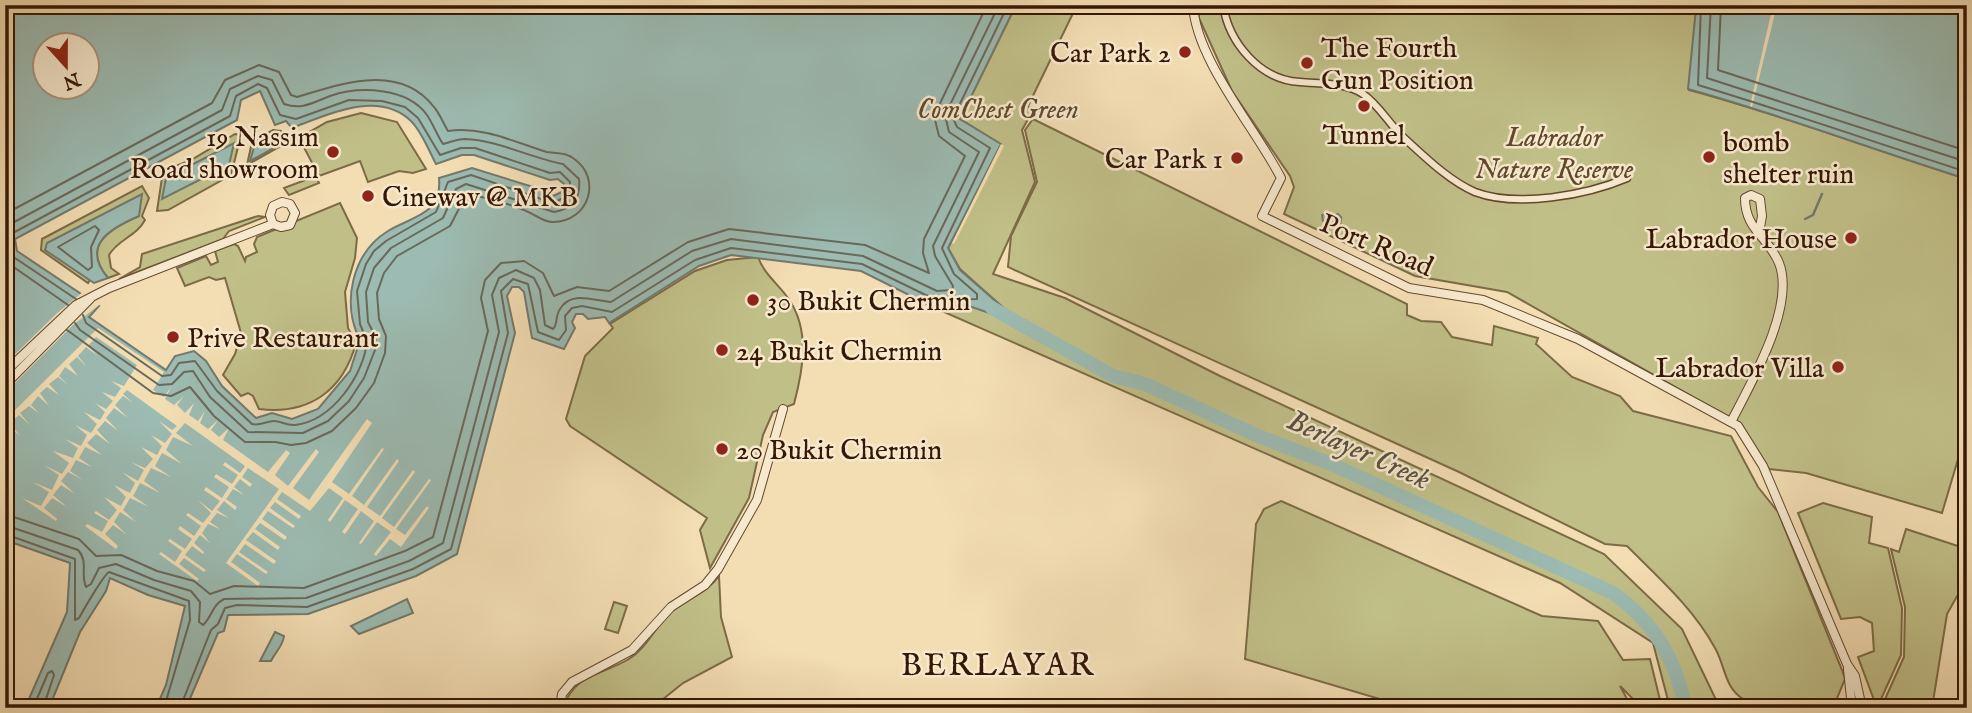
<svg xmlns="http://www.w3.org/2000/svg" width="1972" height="713" font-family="'IM FELL English',serif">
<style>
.green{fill:#c1bf88;stroke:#7c6b46;stroke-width:2;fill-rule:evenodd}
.water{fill:#9cbbb2;stroke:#73796c;stroke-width:2;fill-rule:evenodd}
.pier{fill:#f3ddb3}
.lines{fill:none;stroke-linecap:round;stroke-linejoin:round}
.shore{stroke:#69695a;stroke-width:2}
.stream{stroke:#73796c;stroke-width:2.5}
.river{stroke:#9cbbb2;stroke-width:14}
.pedestrian-casing{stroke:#65482f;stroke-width:9}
.minor-casing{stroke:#65482f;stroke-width:10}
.pedestrian{stroke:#f7e9ce;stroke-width:6}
.minor{stroke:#f7e9ce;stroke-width:8}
.poi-dot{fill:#8f2418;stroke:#f7e9ce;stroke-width:2.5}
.labels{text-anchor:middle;stroke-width:5;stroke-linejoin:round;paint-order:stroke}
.poi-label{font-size:28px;fill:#361703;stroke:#f7e9ce;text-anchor:start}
.park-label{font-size:28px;font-style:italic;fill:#60492b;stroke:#f7e9ce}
.street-label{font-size:28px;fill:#361703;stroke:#f7e9ce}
.water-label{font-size:30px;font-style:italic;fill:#5a5040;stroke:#f7e9ce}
.quarter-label{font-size:32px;letter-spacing:2px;fill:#361703;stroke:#f7e9ce}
</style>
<rect width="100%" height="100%" fill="#f3ddb3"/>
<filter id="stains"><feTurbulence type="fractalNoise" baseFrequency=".00286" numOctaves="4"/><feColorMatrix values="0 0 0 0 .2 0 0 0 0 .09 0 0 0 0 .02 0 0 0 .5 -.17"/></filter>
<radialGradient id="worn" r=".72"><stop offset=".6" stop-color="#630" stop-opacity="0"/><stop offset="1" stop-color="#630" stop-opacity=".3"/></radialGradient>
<g class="green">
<polygon points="1016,5 1077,5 1028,106 1032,112 1022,130 1035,182 993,274 1065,298 1220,376 1604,554 1682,629 1720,708 1670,708 1653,643 1560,583 935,308 966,304 1004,318 1008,312 960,269 948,248 1000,144 960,119"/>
<path d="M1198,5H1686L1696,9L1689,90C1783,115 1874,150 1967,179V429L1942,513L1806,473L1769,469L1739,423L1507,292L1415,276L1284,214L1294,187L1290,176L1232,91L1199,18Z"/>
<polygon points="361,113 397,122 426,169 413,173 399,171 368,182 360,161 319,176 299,138 327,122"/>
<path d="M1033,119L1407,304V315L1421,321L1441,322L1452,337L1492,345L1494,326L1538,338L1536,344L1572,377L1620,396L1633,411L1731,436L1758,487L1778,512L1842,670L1845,679L1833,708C1813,708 1759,710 1743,699C1724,687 1725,665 1715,648C1693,608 1659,578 1627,546L1605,544L1459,472L1008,267L1011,236L1037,182L1025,130Z"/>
<path d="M273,130L281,131L288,142L247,165L252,142ZM274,137L284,142L250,161Z"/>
<polygon points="235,134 241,135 231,175 168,210 157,211 163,171 191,160"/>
<polygon points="316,176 319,183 289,195 284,188"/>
<path d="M142,186L149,198L142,216L145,220C136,237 118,239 109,255L111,268L119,274L108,278C80,245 111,228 139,216L46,250L90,280L88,283L41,250L42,239Z"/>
<path d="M340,203L357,238L355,258L345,292L348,328L356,343C343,391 309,415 259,409L253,396L248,393L241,396L223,375L235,354L241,333L225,278L216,280L209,277L185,286L177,268L206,256L211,265L218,262L215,251L234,244L238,246L245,261L246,257L257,252L254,244L257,237Z"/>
<polygon points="258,216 265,217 229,231 223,239 119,279 140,267 142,254"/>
<path d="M758,257C765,276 780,285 790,301C810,332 803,370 794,404L773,412L763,435L749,498L710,568L700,530L707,518L570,426L566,419L585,356L613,328L610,324L695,271L727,260Z"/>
<polygon points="1281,501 1542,616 1598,621 1623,660 1650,659 1660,700 1658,708 1642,708 1620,686 1632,708 1410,708 1245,659 1256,524 1264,509"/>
<polygon points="1823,503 1872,517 1869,543 1888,548 1902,608 1901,655 1877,708 1858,657 1874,651 1872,623 1860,617 1841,619 1798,513"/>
<polygon points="1906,529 1967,549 1967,585 1964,584 1947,614 1932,708 1881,708 1904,657 1905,607 1891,549 1899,552"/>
<path d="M719,576L721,617L732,657L683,683L652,708H563C574,674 602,675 629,659C647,648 656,625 672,611C687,598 707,593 719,576Z"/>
<polygon points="614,602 627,606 618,633 605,629"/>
</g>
<g class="water">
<path d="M5,5H1016L960,119L1001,144L948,248L960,270L1008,312L1004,318L966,305L935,308L861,271L731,255L699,266L609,323L605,317L588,319L583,314H576L572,322L575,328L564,349L532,338L524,292L519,287H512L507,296L515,333L457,554L416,576L308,614L228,615L224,631L218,633L186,708H156L166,685L185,606L148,595L110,578L106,591L80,632L49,708H25L67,612L70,563L5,540ZM46,46H88V88H46ZM260,91L275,125L286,121L292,128C327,115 378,89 411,121C422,132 429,151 436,164L462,155H474L550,180L558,179L564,184V191L553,196L546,191L472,168L439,178C440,188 438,201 430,208C419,218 401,223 388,231C352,253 341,304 360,340L350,371L318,409L292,419L272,413L256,418L222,386L206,361L194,351L175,356L166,370L89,317L99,306L17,251L15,239L237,120L241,100Z"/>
<path d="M1686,5H1967V179C1874,150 1782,115 1688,89L1696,9Z"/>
<polygon points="273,134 285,142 250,161 255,144"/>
<polygon points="234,143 229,165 162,199 166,178"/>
<path d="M142,194L139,216C111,228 80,245 108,278L94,283L45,250L47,243Z"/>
<polygon points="1329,212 1331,217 1338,214 1341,217 1340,226 1323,221 1322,215"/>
<polygon points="407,599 413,613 359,634 351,626"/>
<path d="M275,632L284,636C283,646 276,651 271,661H260Z"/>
</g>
<g class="pier">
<polygon points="1773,5 1777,5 1752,107 1750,106"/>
<polygon points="1001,144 1004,146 954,244 952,243"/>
<polygon points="84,291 102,303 73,325 5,393 5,380 59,327 5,376 5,364 56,314"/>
<polygon points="98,328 164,372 153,390 164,397 171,387 165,399 174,405 184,396 177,405 185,413 194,403 189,415 198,421 205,411 200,423 208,429 218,420 211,430 219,437 229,428 223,440 268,472 286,450 290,453 275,475 288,486 316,449 319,452 293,488 309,500 367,419 372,423 332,482 349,494 382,448 384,449 352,496 364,505 397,459 399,461 367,507 380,516 413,470 415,472 382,518 394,527 429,479 431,480 396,529 405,535 427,506 429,508 401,547 390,539 376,556 374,554 391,532 377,522 361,544 359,543 374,521 361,511 345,534 342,532 358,509 345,500 330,522 328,520 343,498 329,488 310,511 282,492 277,499 301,516 299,519 275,502 270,508 295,526 293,528 268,511 262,519 287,537 285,540 260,523 255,529 280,547 278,550 253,532 246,540 276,561 274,564 245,544 239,552 268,572 266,574 237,554 231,562 260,583 258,586 226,563 279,489 248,468 242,477 252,484 250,487 240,479 234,487 244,495 233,489 226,499 237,507 235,510 224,501 217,510 229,518 217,513 210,522 220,529 208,524 202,533 210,543 200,535 194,543 204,552 203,554 192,546 185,555 206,570 204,572 184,558 179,564 199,579 197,581 159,554 161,552 175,562 182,551 168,541 170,539 185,549 192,539 178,529 180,526 194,536 201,526 186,515 188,513 203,523 211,513 198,500 212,511 220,501 204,490 206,487 222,498 229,487 214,477 216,474 232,484 238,475 223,465 225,462 240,473 245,466 185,423 176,433 193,446 173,437 166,450 182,464 162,453 155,466 171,477 151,468 144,481 160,493 140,483 133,496 149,507 130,498 123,510 136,522 120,512 114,522 127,535 113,525 105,534 118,546 116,549 85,526 87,524 102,532 108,521 94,513 96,511 109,520 117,510 104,497 121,506 126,497 114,485 130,493 135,483 122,472 138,481 144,470 131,462 145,468 153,459 141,447 157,455 162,446 151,435 165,443 172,434 159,421 172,430 177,426 127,390 123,394 133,403 123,396 115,405 128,418 114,408 106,418 118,431 105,421 97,430 110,444 96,434 87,443 102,455 85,447 79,458 92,467 76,460 70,471 83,480 68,472 61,481 75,494 61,485 53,495 67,507 52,498 44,508 57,519 56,521 22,498 41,506 49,492 33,482 52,490 59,475 44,465 62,474 69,463 53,451 73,458 78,448 65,439 81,446 87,435 75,425 91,433 97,424 84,412 100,420 105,412 95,403 106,409 113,401 102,392 115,397 121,388 111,381 124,386 137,365 96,337 88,346 98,356 86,347 78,356 87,367 77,357 69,364 78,376 65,367 59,376 68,385 58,377 49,384 59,395 47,387 40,393 49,406 38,396 31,405 40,414 29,406 20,413 30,425 19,415 10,423 20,436 9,426 5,428 5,420"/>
</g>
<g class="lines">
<g class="shore">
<path d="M1701,5L1698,85C1788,112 1877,143 1967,172"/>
<polyline points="1711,5 1707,78 1967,162"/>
<polyline points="1721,5 1718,70 1967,151"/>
<path d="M5,214L212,103L225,80L259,65L279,72L291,95L297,97C341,84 399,62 434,107C440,114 443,123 448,131C483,126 514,142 547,152C557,154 565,152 573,158C603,178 589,222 553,222C545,222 541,218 534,215C521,207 481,195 466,195L450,226L397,256L384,273L377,293L379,319L386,336L385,353L374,383L356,408L332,431L306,443L291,445L275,442H245L214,416L190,387L171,396L153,393L67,330"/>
<polygon points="95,226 99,230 91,247 92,267 88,270 58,247"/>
<path d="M5,227L222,110L230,89L258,76L272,80L284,104C302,110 312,103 330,96C359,86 407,87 427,115C433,124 437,135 443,144C451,142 457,139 465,139C497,140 531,158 563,164L579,179C581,198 572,209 554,212L466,184L456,189L443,218L391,248L374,268L366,292L368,322L376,338L375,350L364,378L349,401L328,421L303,433L248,432L210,397L193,371L184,372L172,384L159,385L80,330L75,323"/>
<polyline points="5,261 68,305"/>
<path d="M76,299L12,256L8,240L11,234L230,116L236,96L258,84L267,88L280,115L296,119L349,100L382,101L405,107L418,118L440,155L461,148H475L550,173L560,172L570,182L569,195L553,203L471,175L448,182L436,212L386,241L374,251L366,264L357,291L360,324L367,341C364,375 332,421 295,425C287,426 281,421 274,421C266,421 261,426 252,424L217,391L195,361L179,363L171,375L162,376L86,323L83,315"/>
<polyline points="5,514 79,539 96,556 121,555 157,571 194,581 210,594 234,586 304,588 405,551 433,537 488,331 481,298 485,280 501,263 524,261 543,273 554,296 577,287 609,291 688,242 729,229 865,245 929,273 923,253 924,239 965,156 939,136 934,116 987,5"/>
<path d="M5,525L78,550C89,562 80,574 86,587L91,584L99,568L116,564L154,580L191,591L200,602L199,622L203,625C212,617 212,605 224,599L306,598L409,561L443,543L499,332L492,295L499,278L516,270L534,278L540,290L545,325L553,329C558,324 555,316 560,309C571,290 594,301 611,302L692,251L731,239L863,256L937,291L952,290L953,286L935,256L933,246L979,152L949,132L945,115L999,5"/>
<path d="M5,534L75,559V620L79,618C84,609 103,576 109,572L189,601L190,620L164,708"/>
<polyline points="33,708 48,673 52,671 54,675 43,708"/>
<polyline points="180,708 211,630 218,624 225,608 237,605 307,607 413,569 451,549 508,333 501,291 513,279 528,284 538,332 559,340 566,330 565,316 572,308 582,306 612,312 695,260 731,248 862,264 936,300 977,299 977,294 954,274 942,248 990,148 957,127 953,118 1008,5"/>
</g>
<polyline class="stream" points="1805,219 1813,215 1822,194"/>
<path class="river" d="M992,308L1113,376L1145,384L1258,436L1331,464L1613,593C1653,621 1677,661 1685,708"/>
<defs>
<path id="pedestrian" d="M1223,5C1229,43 1260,80 1300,82C1321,84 1345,82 1363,94C1379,105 1389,124 1403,137C1424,156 1449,181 1475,192C1517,208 1587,195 1627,178"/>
<g id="minor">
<path d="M1193,5C1196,60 1256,129 1281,178L1262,216L1409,288L1483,300L1578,339L1738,426L1763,466L1847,664L1855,676L1862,708"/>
<polyline points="5,372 76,305 109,288 273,224 281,227 290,225 295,213 290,204 282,202 273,206 270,215 273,224"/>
<polyline points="5,385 90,299"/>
<path d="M1731,422C1751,383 1796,306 1779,263C1768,236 1745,230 1745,198L1751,195L1760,199L1762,216L1759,233"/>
<polyline points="1848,669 1852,708"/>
<polyline points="560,708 562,694 572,682 632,650 671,607 705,585 718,569 757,500 783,409"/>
</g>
</defs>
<use href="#pedestrian" class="pedestrian-casing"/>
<use href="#minor" class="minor-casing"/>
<use href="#pedestrian" class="pedestrian"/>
<use href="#minor" class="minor"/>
</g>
<g class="poi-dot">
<circle cx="1185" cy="52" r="7"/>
<circle cx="1307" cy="63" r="7"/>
<circle cx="1364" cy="106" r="7"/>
<circle cx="333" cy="152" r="7"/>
<circle cx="1709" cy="157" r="7"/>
<circle cx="1237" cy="158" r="7"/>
<circle cx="368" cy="196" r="7"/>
<circle cx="1851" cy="238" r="7"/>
<circle cx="753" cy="300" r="7"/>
<circle cx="173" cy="337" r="7"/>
<circle cx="722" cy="350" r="7"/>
<circle cx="1838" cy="367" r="7"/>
<circle cx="722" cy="449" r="7"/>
</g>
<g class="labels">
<g class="poi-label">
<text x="1321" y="57">The Fourth<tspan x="1321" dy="32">Gun Position</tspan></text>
<text x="1171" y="62" text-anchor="end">Car Park 2</text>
<text x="1364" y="144" text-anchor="middle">Tunnel</text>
<text x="319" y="146" text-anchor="end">19 Nassim<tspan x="319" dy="32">Road showroom</tspan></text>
<text x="1723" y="151">bomb<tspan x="1723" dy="32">shelter ruin</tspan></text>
<text x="1223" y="168" text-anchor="end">Car Park 1</text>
<text x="382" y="206">Cinewav @ MKB</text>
<text x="1837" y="248" text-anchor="end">Labrador House</text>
<text x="767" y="310">30 Bukit Chermin</text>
<text x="187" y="347">Prive Restaurant</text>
<text x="736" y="360">24 Bukit Chermin</text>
<text x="1824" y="377" text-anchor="end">Labrador Villa</text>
<text x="736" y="459">20 Bukit Chermin</text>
</g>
<g class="park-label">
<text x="998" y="118">ComChest Green</text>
<text x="1554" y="146">Labrador<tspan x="1554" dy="32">Nature Reserve</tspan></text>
</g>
<g class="street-label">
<text transform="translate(1377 244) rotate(23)" y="10">Port Road</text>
</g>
<g class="water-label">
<text transform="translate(1359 449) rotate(24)" y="10">Berlayer Creek</text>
</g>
<g class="quarter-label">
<text x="998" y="675">BERLAYAR</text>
</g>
</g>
<rect width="1972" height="713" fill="none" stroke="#f3ddb3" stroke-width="28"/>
<rect x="7" y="7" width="1958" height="699" fill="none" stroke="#361703" stroke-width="3.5"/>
<rect x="14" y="14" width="1944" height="685" fill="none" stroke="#361703" stroke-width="2"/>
<g transform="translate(66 66) rotate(159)"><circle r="33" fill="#f7e9ce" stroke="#aa957d" stroke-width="2"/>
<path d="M0-5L12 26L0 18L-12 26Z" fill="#8f2418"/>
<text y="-10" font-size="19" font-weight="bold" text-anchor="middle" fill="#361703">N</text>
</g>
<rect width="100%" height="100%" filter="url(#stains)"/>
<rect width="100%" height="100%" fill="url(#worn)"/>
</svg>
